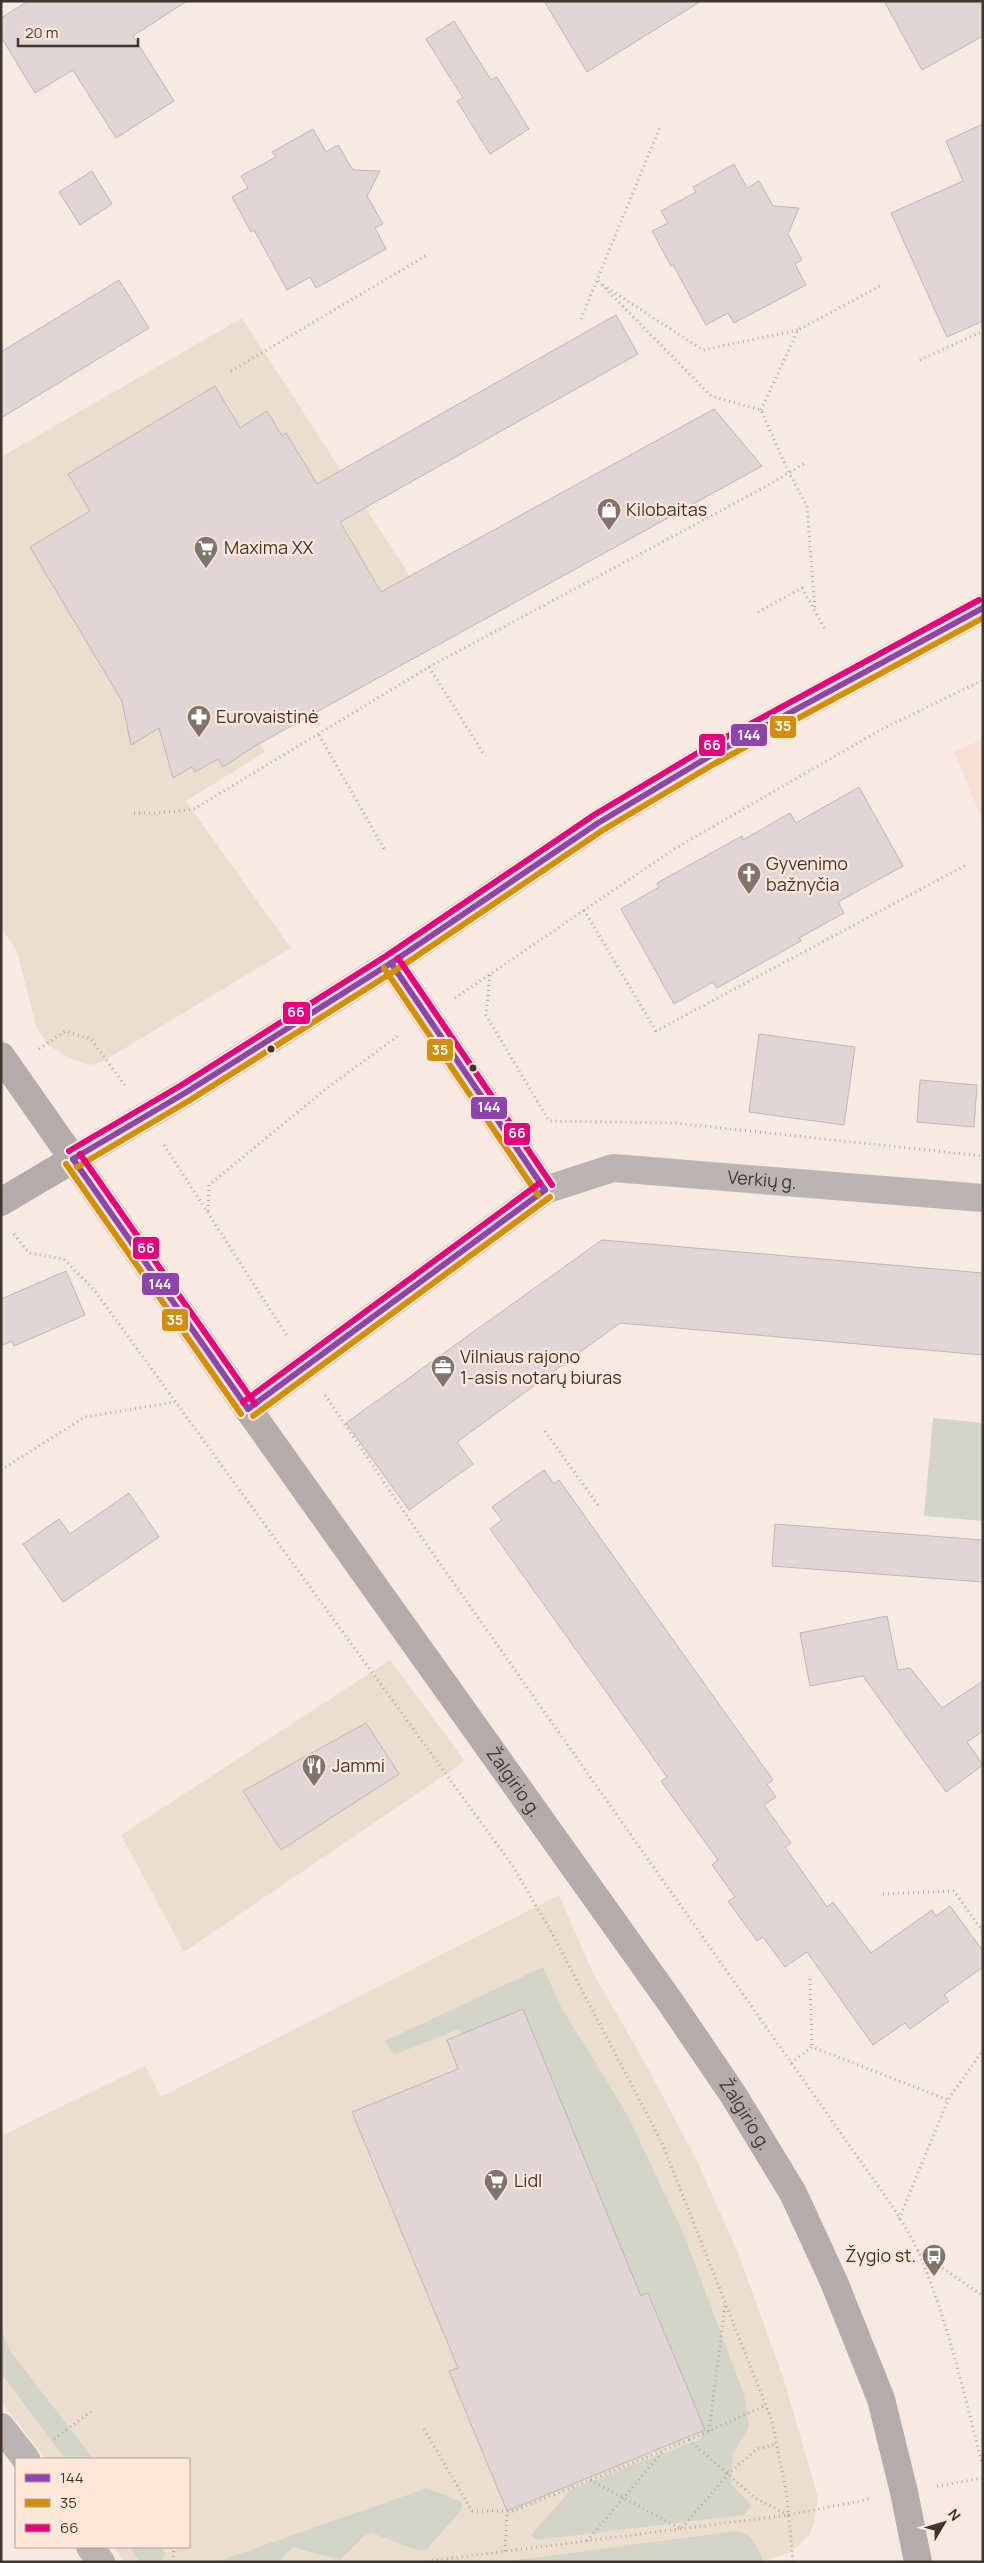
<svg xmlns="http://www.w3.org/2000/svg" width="984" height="2563" font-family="Manrope,sans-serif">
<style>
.commercial{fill:#ebdecf}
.built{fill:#f5e0d3}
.green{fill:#d4d5c9}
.building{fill:#e1d5d5;stroke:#c0b6b5}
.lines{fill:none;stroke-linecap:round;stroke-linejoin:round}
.path{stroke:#b1aaa8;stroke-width:3;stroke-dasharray:1 4;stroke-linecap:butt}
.minor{stroke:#bab4b2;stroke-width:28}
.primary{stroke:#b4acaa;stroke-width:28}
.bus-1-casing{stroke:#ffe7da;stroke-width:10}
.bus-2-casing{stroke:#ffe7da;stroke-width:10}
.bus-3-casing{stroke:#ffe7da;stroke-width:10}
.bus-1{stroke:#8e44ad;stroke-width:6}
.bus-2{stroke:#d28f09;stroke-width:6}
.bus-3{stroke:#e5007d;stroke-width:6}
.bus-dot{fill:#40352e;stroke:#ffe7da;stroke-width:2}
.labels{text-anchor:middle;stroke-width:4.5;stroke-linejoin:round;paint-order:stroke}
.poi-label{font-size:18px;fill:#40352e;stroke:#ffe7da;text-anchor:start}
.street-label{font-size:18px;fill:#40352e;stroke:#ffe7da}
.line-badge{stroke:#ffe7da;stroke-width:2}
.badge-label{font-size:14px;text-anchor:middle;font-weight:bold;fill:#fff}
</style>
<rect width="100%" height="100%" fill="#f7eae2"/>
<g class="commercial">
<polygon points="242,318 413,581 225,682 265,752 186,801 291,948 102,1062 90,1065 71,1059 48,1045 36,1026 17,951 1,928 1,457"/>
<polygon points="390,1660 465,1761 184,1952 121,1835"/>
<polygon points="559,1895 592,1971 649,2070 700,2167 738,2253 783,2377 818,2497 814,2523 809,2535 796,2548 780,2556 758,2562 125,2562 113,2547 189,2547 189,2459 46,2459 1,2402 1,2136 145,2066 161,2097"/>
</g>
<polygon class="built" points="983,739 983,821 954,752"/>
<g class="green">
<polygon points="933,1418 983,1423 983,1521 924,1516"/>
<polygon points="543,1967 560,2005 628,2116 684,2235 744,2394 749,2427 733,2454 731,2484 752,2506 744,2515 536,2540 531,2535 571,2489 700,2439 705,2430 649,2293 641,2296 459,2029 394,2055 385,2041"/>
<polygon points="1,2328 9,2349 93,2459 65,2459 1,2373"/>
<polygon points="427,2488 462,2502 462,2509 428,2548 419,2551 372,2533 364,2536 340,2560 293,2547 278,2562 216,2562"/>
<path d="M736,2531C753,2534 757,2547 763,2561L503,2562Z"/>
<polygon points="129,2547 160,2547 166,2554 160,2562 140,2562"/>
</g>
<g class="building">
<polygon points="28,1 187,1 133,36 174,101 116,138 73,70 35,93 1,37 1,18"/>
<polygon points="544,1 701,1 587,72"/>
<polygon points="884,1 983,1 983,36 922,70"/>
<polygon points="454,21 491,80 497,77 529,129 490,154 457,101 463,98 426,39"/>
<polygon points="983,124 983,321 947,337 891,213 963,181 946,141"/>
<polygon points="313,129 326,152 338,145 353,170 380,171 367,196 383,224 375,228 386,249 316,288 310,277 287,290 254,230 251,232 232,197 248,188 241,176 276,157 272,152"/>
<polygon points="734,164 747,188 759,181 773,206 799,208 788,234 802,260 795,264 806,285 734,323 728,313 706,325 673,265 671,266 652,231 668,223 661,211 696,192 693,187"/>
<polygon points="92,171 112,204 80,225 59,192"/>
<polygon points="119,280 149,328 1,418 1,352"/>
<polygon points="616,315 638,354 340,522 381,592 714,409 762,466 255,746 223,767 218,759 195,772 192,767 173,778 159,728 131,745 122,701 30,547 90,511 68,474 215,386 240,428 267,411 282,436 286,433 317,484"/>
<polygon points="859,787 903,866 838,902 844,913 799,938 801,941 717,988 713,982 674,1004 621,909 659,887 657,883 742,836 743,840 790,813 796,823"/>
<polygon points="759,1034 855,1047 844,1125 749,1112"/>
<polygon points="920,1080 977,1085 974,1127 917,1122"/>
<polygon points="602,1240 983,1273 983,1355 620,1323 457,1442 473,1464 409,1510 346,1423"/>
<polygon points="66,1271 85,1315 14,1346 12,1341 1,1346 1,1299"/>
<polygon points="544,1470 554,1484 559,1480 773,1780 767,1784 776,1797 764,1805 791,1843 785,1847 827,1907 833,1902 871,1953 932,1910 936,1916 950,1906 983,1951 983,1967 944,1995 949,2001 910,2029 905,2023 873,2045 807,1952 785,1967 763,1937 757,1941 728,1901 735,1897 712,1865 718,1860 661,1781 667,1777 490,1529 502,1520 492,1507"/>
<polygon points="129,1493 159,1537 63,1602 23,1544 59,1519 70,1534"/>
<polygon points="775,1524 983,1540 983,1582 772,1566"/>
<polygon points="887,1616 898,1670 910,1668 942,1708 983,1681 983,1731 967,1742 983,1765 946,1792 863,1676 810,1686 800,1633"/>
<polygon points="366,1723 399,1774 281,1850 243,1791"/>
<polygon points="523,2009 641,2296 648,2293 705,2430 507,2511 449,2371 458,2368 352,2112 458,2069 447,2040"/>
</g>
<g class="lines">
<g class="path">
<polyline points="598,281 711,396 761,410 789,473 807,506 815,611"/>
<polyline points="603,285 703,350 798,330"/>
<polyline points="581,319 660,127"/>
<polyline points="920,360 983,331"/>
<polyline points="231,371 427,255"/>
<polyline points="761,410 798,330 882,285"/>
<polyline points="758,612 802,588 826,631"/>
<polyline points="429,667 485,756"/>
<polyline points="319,735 386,852"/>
<polyline points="134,813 158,813 194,809 429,667 765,487 805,463"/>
<polyline points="584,910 656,1031 968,864"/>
<polyline points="490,975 486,1015 549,1121 675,1123 983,1156"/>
<polyline points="455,998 674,849 882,729 983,680"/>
<polyline points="39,1049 65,1031 91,1039 126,1087"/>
<polyline points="164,1145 288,1337"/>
<polyline points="208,1211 209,1185 327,1088 398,1036"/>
<polyline points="14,1234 29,1253 64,1259 95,1291 512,1865 552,1933 662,2143 772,2421 787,2496 793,2562"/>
<path d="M325,1395L415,1528L847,2142C871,2177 900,2213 918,2251C948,2320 964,2394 983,2467"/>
<polyline points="545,1431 600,1508"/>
<polyline points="1,1470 85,1417 175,1402"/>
<polyline points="883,1894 954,1891 983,1932"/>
<polyline points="810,1979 812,2047"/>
<polyline points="791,2063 812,2047 948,2100"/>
<polyline points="899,2219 948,2100 983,2050"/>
<polyline points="918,2251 983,2296"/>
<polyline points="424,2429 472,2511 513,2511 689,2440 755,2498 788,2515"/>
<polyline points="709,2431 725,2305"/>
<polyline points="54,2439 93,2410"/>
<polyline points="689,2440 766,2405"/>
<polyline points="590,2480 681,2529 728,2474 757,2449 777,2444"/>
<polyline points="937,2486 983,2478"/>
<polyline points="587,2541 664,2450"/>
<polyline points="505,2551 507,2511"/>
<polyline points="173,2562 174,2547"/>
<polyline points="422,2562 788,2515 870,2499"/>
</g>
<g class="minor">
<polyline points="391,963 545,1190"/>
<path id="s1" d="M248,1409L545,1190L613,1168L983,1198"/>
<polyline points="1,2427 26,2459"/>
<polyline points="90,2547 101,2562"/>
</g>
<g class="primary">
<path id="s2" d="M1,1056L248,1409L671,2003L734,2096L793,2193L834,2282L881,2399L904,2492L918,2562"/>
<polyline points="1,1202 185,1093 391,963 598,823 710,756 983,608"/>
</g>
<defs>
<g id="bus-1">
<polyline points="391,963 545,1190"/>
<polyline points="73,1159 185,1093 391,963 598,823 710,756 983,608"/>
<polyline points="73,1159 248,1409"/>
<polyline points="248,1409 545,1190"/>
</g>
<g id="bus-2">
<polyline points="384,968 538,1195"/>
<polyline points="66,1164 241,1414"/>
<polyline points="77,1167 190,1100 396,970 603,830 714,764 983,618"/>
<polyline points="253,1416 550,1197"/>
</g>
<g id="bus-3">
<polyline points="398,958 552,1185"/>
<polyline points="69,1151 180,1086 386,956 594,815 706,748 979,600"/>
<polyline points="80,1154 255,1404"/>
<polyline points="243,1402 540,1183"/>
</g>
</defs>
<use href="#bus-1" class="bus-1-casing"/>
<use href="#bus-2" class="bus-2-casing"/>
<use href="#bus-3" class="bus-3-casing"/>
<use href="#bus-1" class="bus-1"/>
<use href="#bus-2" class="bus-2"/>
<use href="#bus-3" class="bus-3"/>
</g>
<defs>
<symbol id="shop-pin" viewBox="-11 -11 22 30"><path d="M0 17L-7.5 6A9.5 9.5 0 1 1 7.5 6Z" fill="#80746d" stroke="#ffe7da"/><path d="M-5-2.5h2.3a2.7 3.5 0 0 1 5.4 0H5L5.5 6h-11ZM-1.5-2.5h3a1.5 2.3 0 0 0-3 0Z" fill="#fff"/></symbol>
<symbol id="supermarket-pin" viewBox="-11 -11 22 30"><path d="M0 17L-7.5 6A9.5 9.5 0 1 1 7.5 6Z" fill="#80746d" stroke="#ffe7da"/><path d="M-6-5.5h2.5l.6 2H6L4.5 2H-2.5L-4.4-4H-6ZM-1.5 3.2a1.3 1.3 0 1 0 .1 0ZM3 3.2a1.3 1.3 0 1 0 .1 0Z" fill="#fff"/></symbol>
<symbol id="pharmacy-pin" viewBox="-11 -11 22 30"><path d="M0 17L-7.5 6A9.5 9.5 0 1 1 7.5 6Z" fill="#80746d" stroke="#ffe7da"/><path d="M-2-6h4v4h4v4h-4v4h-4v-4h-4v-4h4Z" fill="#fff"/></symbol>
<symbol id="church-pin" viewBox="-11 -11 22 30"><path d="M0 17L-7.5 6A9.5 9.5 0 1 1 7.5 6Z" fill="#80746d" stroke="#ffe7da"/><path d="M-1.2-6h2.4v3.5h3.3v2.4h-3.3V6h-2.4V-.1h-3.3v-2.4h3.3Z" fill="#fff"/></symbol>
<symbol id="office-pin" viewBox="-11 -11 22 30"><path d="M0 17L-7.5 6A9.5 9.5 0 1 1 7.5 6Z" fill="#80746d" stroke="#ffe7da"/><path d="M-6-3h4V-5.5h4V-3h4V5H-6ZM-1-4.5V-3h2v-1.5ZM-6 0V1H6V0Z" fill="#fff"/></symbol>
<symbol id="restaurant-pin" viewBox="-11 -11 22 30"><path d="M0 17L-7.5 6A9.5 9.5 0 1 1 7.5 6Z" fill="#80746d" stroke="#ffe7da"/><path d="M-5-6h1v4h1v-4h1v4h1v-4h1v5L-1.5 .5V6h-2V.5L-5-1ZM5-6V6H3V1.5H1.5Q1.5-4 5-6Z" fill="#fff"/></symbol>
<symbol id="bus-pin" viewBox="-11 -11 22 30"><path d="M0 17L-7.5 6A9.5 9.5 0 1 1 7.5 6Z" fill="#80746d" stroke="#ffe7da"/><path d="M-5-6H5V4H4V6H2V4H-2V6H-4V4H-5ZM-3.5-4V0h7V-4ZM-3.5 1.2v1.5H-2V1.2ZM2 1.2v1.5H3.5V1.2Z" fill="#fff"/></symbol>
</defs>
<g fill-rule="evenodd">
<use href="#shop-pin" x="595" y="496" width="28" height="38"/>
<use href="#supermarket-pin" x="192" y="534" width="28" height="38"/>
<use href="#pharmacy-pin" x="185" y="703" width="28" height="38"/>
<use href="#church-pin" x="735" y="860" width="28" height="38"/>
<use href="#office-pin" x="429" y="1353" width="28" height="38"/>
<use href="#restaurant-pin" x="300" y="1752" width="28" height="38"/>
<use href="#supermarket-pin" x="482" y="2167" width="28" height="38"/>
<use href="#bus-pin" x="920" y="2242" width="28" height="38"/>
</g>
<g class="bus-dot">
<circle cx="271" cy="1049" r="4.5"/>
<circle cx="473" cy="1068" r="4.5"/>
</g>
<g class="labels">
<g class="poi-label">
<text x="626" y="516">Kilobaitas</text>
<text x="224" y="554">Maxima XX</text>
<text x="216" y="723">Eurovaistinė</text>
<text x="766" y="870">Gyvenimo<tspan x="766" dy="21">bažnyčia</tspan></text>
<text x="460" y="1363">Vilniaus rajono<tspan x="460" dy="21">1-asis notarų biuras</tspan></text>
<text x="332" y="1772">Jammi</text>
<text x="514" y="2187">Lidl</text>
<text x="916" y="2262" text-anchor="end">Žygio st.</text>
</g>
<g class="street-label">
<text dy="6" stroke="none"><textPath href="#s1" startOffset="590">Verkių g.</textPath></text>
<text dy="6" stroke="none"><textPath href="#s2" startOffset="889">Žalgirio g.</textPath></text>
<text dy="6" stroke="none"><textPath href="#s2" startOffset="1294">Žalgirio g.</textPath></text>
</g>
</g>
<g class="line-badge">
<rect x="769" y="715" width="28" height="24" rx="5" fill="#d28f09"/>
<rect x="730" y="723" width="38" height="24" rx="5" fill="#8e44ad"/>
<rect x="698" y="733" width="28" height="24" rx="5" fill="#e5007d"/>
<rect x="282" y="1001" width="29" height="24" rx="5" fill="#e5007d"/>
<rect x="426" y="1038" width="28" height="24" rx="5" fill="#d28f09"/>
<rect x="470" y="1096" width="38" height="24" rx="5" fill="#8e44ad"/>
<rect x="503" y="1122" width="28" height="24" rx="5" fill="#e5007d"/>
<rect x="132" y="1236" width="28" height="24" rx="5" fill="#e5007d"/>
<rect x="141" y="1272" width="39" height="24" rx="5" fill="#8e44ad"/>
<rect x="161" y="1308" width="28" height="24" rx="5" fill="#d28f09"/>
</g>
<g class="badge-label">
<text x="783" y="731">35</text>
<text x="749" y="740">144</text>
<text x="712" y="750">66</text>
<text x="296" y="1017">66</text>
<text x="440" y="1055">35</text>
<text x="489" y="1112">144</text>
<text x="517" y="1138">66</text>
<text x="146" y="1253">66</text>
<text x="160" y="1289">144</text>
<text x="175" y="1325">35</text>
</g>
<rect width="984" height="2563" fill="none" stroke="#40352e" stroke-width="5"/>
<rect x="15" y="2458" width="175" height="90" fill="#ffe7da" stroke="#b3a095"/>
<rect x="25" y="2474" width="25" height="8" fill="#8e44ad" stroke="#b3a095"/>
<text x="60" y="2483" font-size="15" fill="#40352e">144</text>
<rect x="25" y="2499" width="25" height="8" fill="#d28f09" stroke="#b3a095"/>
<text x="60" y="2508" font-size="15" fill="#40352e">35</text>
<rect x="25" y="2524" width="25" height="8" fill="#e5007d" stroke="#b3a095"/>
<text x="60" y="2533" font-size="15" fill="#40352e">66</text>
<g transform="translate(944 2523) rotate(52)" stroke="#ffe7da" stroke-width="4" paint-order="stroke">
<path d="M0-4L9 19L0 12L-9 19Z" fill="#40352e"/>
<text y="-8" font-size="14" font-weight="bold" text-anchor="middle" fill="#40352e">N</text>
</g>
<path d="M18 38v8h120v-8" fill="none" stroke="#40352e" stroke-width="2.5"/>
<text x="25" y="38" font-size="15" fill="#40352e" stroke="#ffe7da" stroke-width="4" paint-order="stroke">20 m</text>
</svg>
